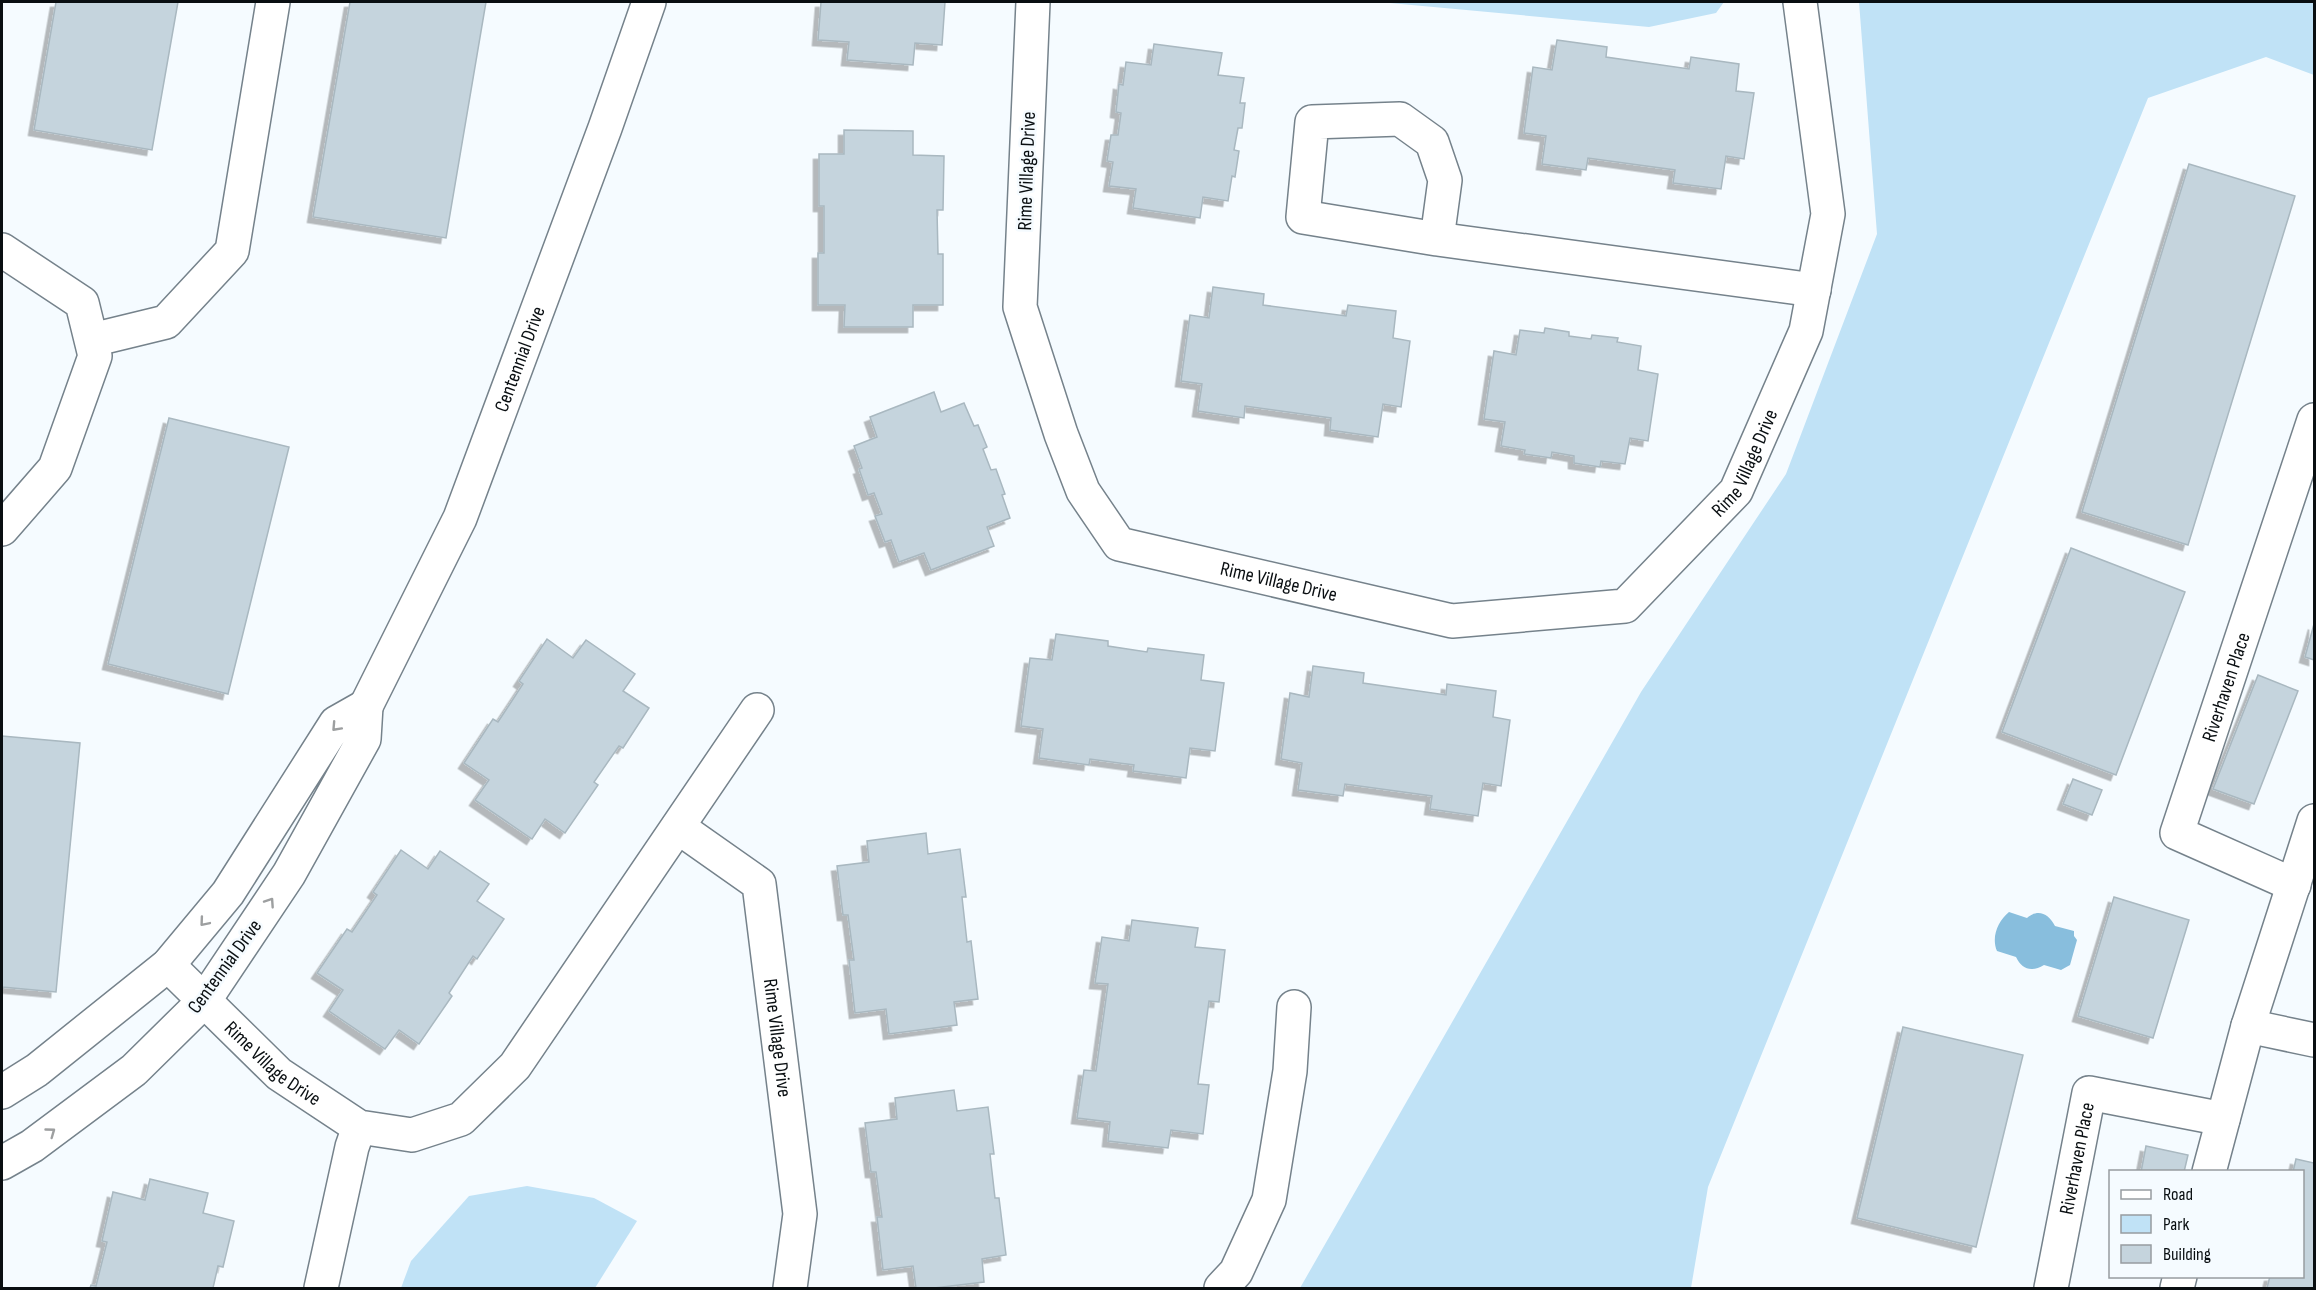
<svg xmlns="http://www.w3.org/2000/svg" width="2316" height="1290" font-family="'Sofia Sans Condensed',sans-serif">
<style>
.green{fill:#c0e2f6}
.water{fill:#88bedd}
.building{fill:#c5d4dd;stroke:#a9b8c0;stroke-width:1.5;filter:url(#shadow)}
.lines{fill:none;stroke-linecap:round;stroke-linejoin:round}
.minor-casing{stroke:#75828b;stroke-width:36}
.minor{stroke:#fff;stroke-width:33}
.oneway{stroke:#9d9fa0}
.labels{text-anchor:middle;stroke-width:5;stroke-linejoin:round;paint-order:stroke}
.street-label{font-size:20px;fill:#090e11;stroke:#f5fbff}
</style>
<defs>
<filter id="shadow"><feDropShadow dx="-5.5" dy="5.5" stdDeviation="0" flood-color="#0004"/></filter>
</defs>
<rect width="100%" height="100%" fill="#f5fbff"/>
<g class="green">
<polygon points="1379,2 1724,2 1716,13 1649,27"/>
<polygon points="1859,2 2314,2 2314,75 2266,57 2148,98 1708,1187 1691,1288 1300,1288 1641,692 1786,474 1877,234"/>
<polygon points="527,1186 594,1198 637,1221 595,1288 401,1288 411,1261 469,1196"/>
</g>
<path class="water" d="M2009,912L2027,918C2038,908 2049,914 2055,926L2074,931V936L2077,940L2070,965L2061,970L2044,965C2032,972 2022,970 2016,957L1997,951C1991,937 1998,921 2009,912Z"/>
<g class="building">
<polygon points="56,2 178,2 152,150 34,130"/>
<polygon points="350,2 486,2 446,238 313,217"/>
<polygon points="821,2 945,2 942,45 915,43 913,65 847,60 849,42 818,40"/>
<polygon points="1557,40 1607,47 1606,57 1689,69 1691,57 1739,64 1736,91 1754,93 1744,159 1726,156 1721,189 1673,183 1675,170 1588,158 1586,170 1542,164 1546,136 1524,133 1533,67 1552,70"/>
<polygon points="1154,44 1222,53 1218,75 1244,78 1240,103 1245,103 1242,128 1238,128 1234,150 1239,151 1235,177 1232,176 1228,201 1203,197 1200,218 1133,208 1136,189 1109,186 1113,162 1107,161 1111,135 1118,135 1121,113 1116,112 1119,84 1123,85 1126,62 1151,65"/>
<polygon points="844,130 913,131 913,155 944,156 943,210 937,210 938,254 943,254 943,305 913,305 913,327 844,327 845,305 818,305 818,253 824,253 824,206 819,206 819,154 844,154"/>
<polygon points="2189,164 2295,196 2188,545 2082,512"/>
<polygon points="1213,287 1264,294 1263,305 1346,316 1348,305 1396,311 1393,338 1410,341 1401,407 1383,404 1378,437 1330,430 1331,418 1245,406 1244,418 1198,411 1202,384 1181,381 1190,315 1209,318"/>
<polygon points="1545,328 1569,332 1569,336 1591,339 1592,335 1618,338 1617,342 1641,346 1638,370 1658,374 1648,441 1630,438 1625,464 1601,461 1600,467 1574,463 1574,456 1552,452 1551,458 1524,454 1525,450 1501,446 1505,422 1484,419 1494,351 1516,355 1520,330 1544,333"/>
<polygon points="934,392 941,412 964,403 974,426 978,425 987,447 983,449 991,470 996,469 1005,494 1002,495 1010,518 987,527 994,546 931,570 924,553 899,562 891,540 885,542 875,516 882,514 874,493 868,495 859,469 862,468 854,446 877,437 870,417"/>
<polygon points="169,418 289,447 228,694 108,664"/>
<polygon points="2071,548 2185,592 2116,775 2002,732"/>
<polygon points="2314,624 2314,660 2305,657"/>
<polygon points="1056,634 1108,641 1108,646 1147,652 1148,648 1204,655 1201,680 1224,683 1215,751 1190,748 1186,778 1133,771 1134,765 1090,759 1089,765 1039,758 1043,729 1021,726 1030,658 1052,660"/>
<polygon points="547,639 573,658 586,640 635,674 623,691 649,708 623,748 619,746 594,782 598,785 565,833 545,819 532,839 475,800 489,780 464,763 493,719 498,722 523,684 519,681"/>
<polygon points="1313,666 1364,673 1363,683 1446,695 1447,684 1496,691 1493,717 1510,720 1501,786 1483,783 1478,816 1430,809 1432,796 1345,784 1343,796 1298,790 1302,763 1281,759 1290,693 1309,697"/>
<polygon points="2258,675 2298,691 2254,804 2213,789"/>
<polygon points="2,736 80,743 56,992 2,987"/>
<polygon points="2073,779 2102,790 2092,815 2063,804"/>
<polygon points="926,833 928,854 960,849 966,897 962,897 967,942 971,941 978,999 954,1002 957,1025 889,1034 886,1009 855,1013 849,960 854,960 848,915 843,915 837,866 869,862 867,841"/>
<polygon points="401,850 428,869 440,851 489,884 477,901 504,919 477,959 473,956 449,993 452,996 419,1044 399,1030 385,1049 329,1011 343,990 317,973 347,929 352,932 377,895 373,892"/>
<polygon points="2114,897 2189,920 2153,1038 2078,1016"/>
<polygon points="1132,920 1198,928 1195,947 1225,950 1219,1002 1209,1001 1198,1084 1209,1085 1203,1134 1171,1130 1168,1148 1108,1141 1110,1122 1077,1118 1084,1070 1096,1071 1108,984 1095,983 1102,937 1129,941"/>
<polygon points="1903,1027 2023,1055 1976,1247 1857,1218"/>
<polygon points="954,1090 957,1111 988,1107 994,1154 990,1154 995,1198 999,1198 1006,1255 982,1259 984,1282 934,1288 916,1288 913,1266 883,1270 877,1217 882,1217 876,1172 871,1172 865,1123 897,1119 895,1098"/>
<polygon points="2146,1146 2188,1155 2184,1172 2141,1172"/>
<polygon points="2296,1159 2314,1163 2314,1288 2267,1288 2270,1276 2302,1276 2302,1172 2293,1172"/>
<polygon points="150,1179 208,1193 203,1213 234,1221 223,1267 218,1266 213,1288 90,1288 91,1285 96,1286 107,1242 102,1241 113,1192 145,1200"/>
</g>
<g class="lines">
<defs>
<g id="minor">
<path id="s1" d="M1033,2L1020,307L1061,434L1083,491L1119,544L1452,621L1625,606L1736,491L1806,331L1828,214L1800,2"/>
<polyline points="1437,239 1445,180 1432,142 1400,119 1312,122 1303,217 1437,239 1814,290"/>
<polyline points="2,250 82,303 95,356 55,468 2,529"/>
<polyline points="92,340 166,322 232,251 273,2"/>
<path id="s2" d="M366,706L460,518L605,128L649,2"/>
<path id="s3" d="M678,827L759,884L800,1214L790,1288"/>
<path id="s4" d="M2294,885L2177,833L2314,420"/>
<path id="s5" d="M168,965L279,1074L359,1127L412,1135L461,1119L515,1066L757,710"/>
<polyline points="2248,1026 2314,1040"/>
<polyline points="2,1092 37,1070 168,965 228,893 336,723 366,706 364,739 289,874 204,1001 134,1070 32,1146 2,1163"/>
<polyline points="2209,1172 2248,1026 2314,821"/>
<polyline points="321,1288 352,1147 359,1127"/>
<polyline points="1221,1288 1236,1272 1269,1200 1290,1071 1294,1007"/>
<path id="s6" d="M2051,1288L2089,1093L2223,1119"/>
<polyline points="2177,1288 2180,1276"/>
</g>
</defs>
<use href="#minor" class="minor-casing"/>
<use href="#minor" class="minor"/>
</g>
<defs><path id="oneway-chevron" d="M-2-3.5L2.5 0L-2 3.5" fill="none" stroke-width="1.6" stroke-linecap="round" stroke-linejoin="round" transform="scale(1.5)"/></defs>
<g class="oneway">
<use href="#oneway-chevron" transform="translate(336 727) rotate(133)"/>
<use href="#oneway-chevron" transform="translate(270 902) rotate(-56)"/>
<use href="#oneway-chevron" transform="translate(204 922) rotate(130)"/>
<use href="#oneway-chevron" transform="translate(51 1132) rotate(-36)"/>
</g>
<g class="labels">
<g class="street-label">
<text transform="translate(1026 171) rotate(-88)" y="7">Rime Village Drive</text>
<text dy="7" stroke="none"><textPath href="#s2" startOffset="380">Centennial Drive</textPath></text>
<text dy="7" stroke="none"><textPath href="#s1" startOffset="1268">Rime Village Drive</textPath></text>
<text dy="7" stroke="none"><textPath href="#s1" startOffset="728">Rime Village Drive</textPath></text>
<text dy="7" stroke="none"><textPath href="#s4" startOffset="282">Riverhaven Place</textPath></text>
<text transform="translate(224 966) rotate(-54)" y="7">Centennial Drive</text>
<text dy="7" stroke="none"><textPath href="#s3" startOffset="254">Rime Village Drive</textPath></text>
<text dy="7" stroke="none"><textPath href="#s5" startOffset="144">Rime Village Drive</textPath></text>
<text dy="7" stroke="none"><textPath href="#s6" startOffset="132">Riverhaven Place</textPath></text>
</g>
</g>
<rect width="2316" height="1290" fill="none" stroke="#090e11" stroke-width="6"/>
<rect x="2109" y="1170" width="195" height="108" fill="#f5fbff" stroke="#979ca0" stroke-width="1.5"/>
<rect x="2121" y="1190" width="30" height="9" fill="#ffffff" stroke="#979ca0" stroke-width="1.5"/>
<text x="2163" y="1200" font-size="18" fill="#090e11">Road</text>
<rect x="2121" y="1215" width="30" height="18" fill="#c0e2f6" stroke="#979ca0" stroke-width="1.5"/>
<text x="2163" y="1230" font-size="18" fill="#090e11">Park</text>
<rect x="2121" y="1245" width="30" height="18" fill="#c5d4dd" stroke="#979ca0" stroke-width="1.5"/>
<text x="2163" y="1260" font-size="18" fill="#090e11">Building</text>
</svg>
